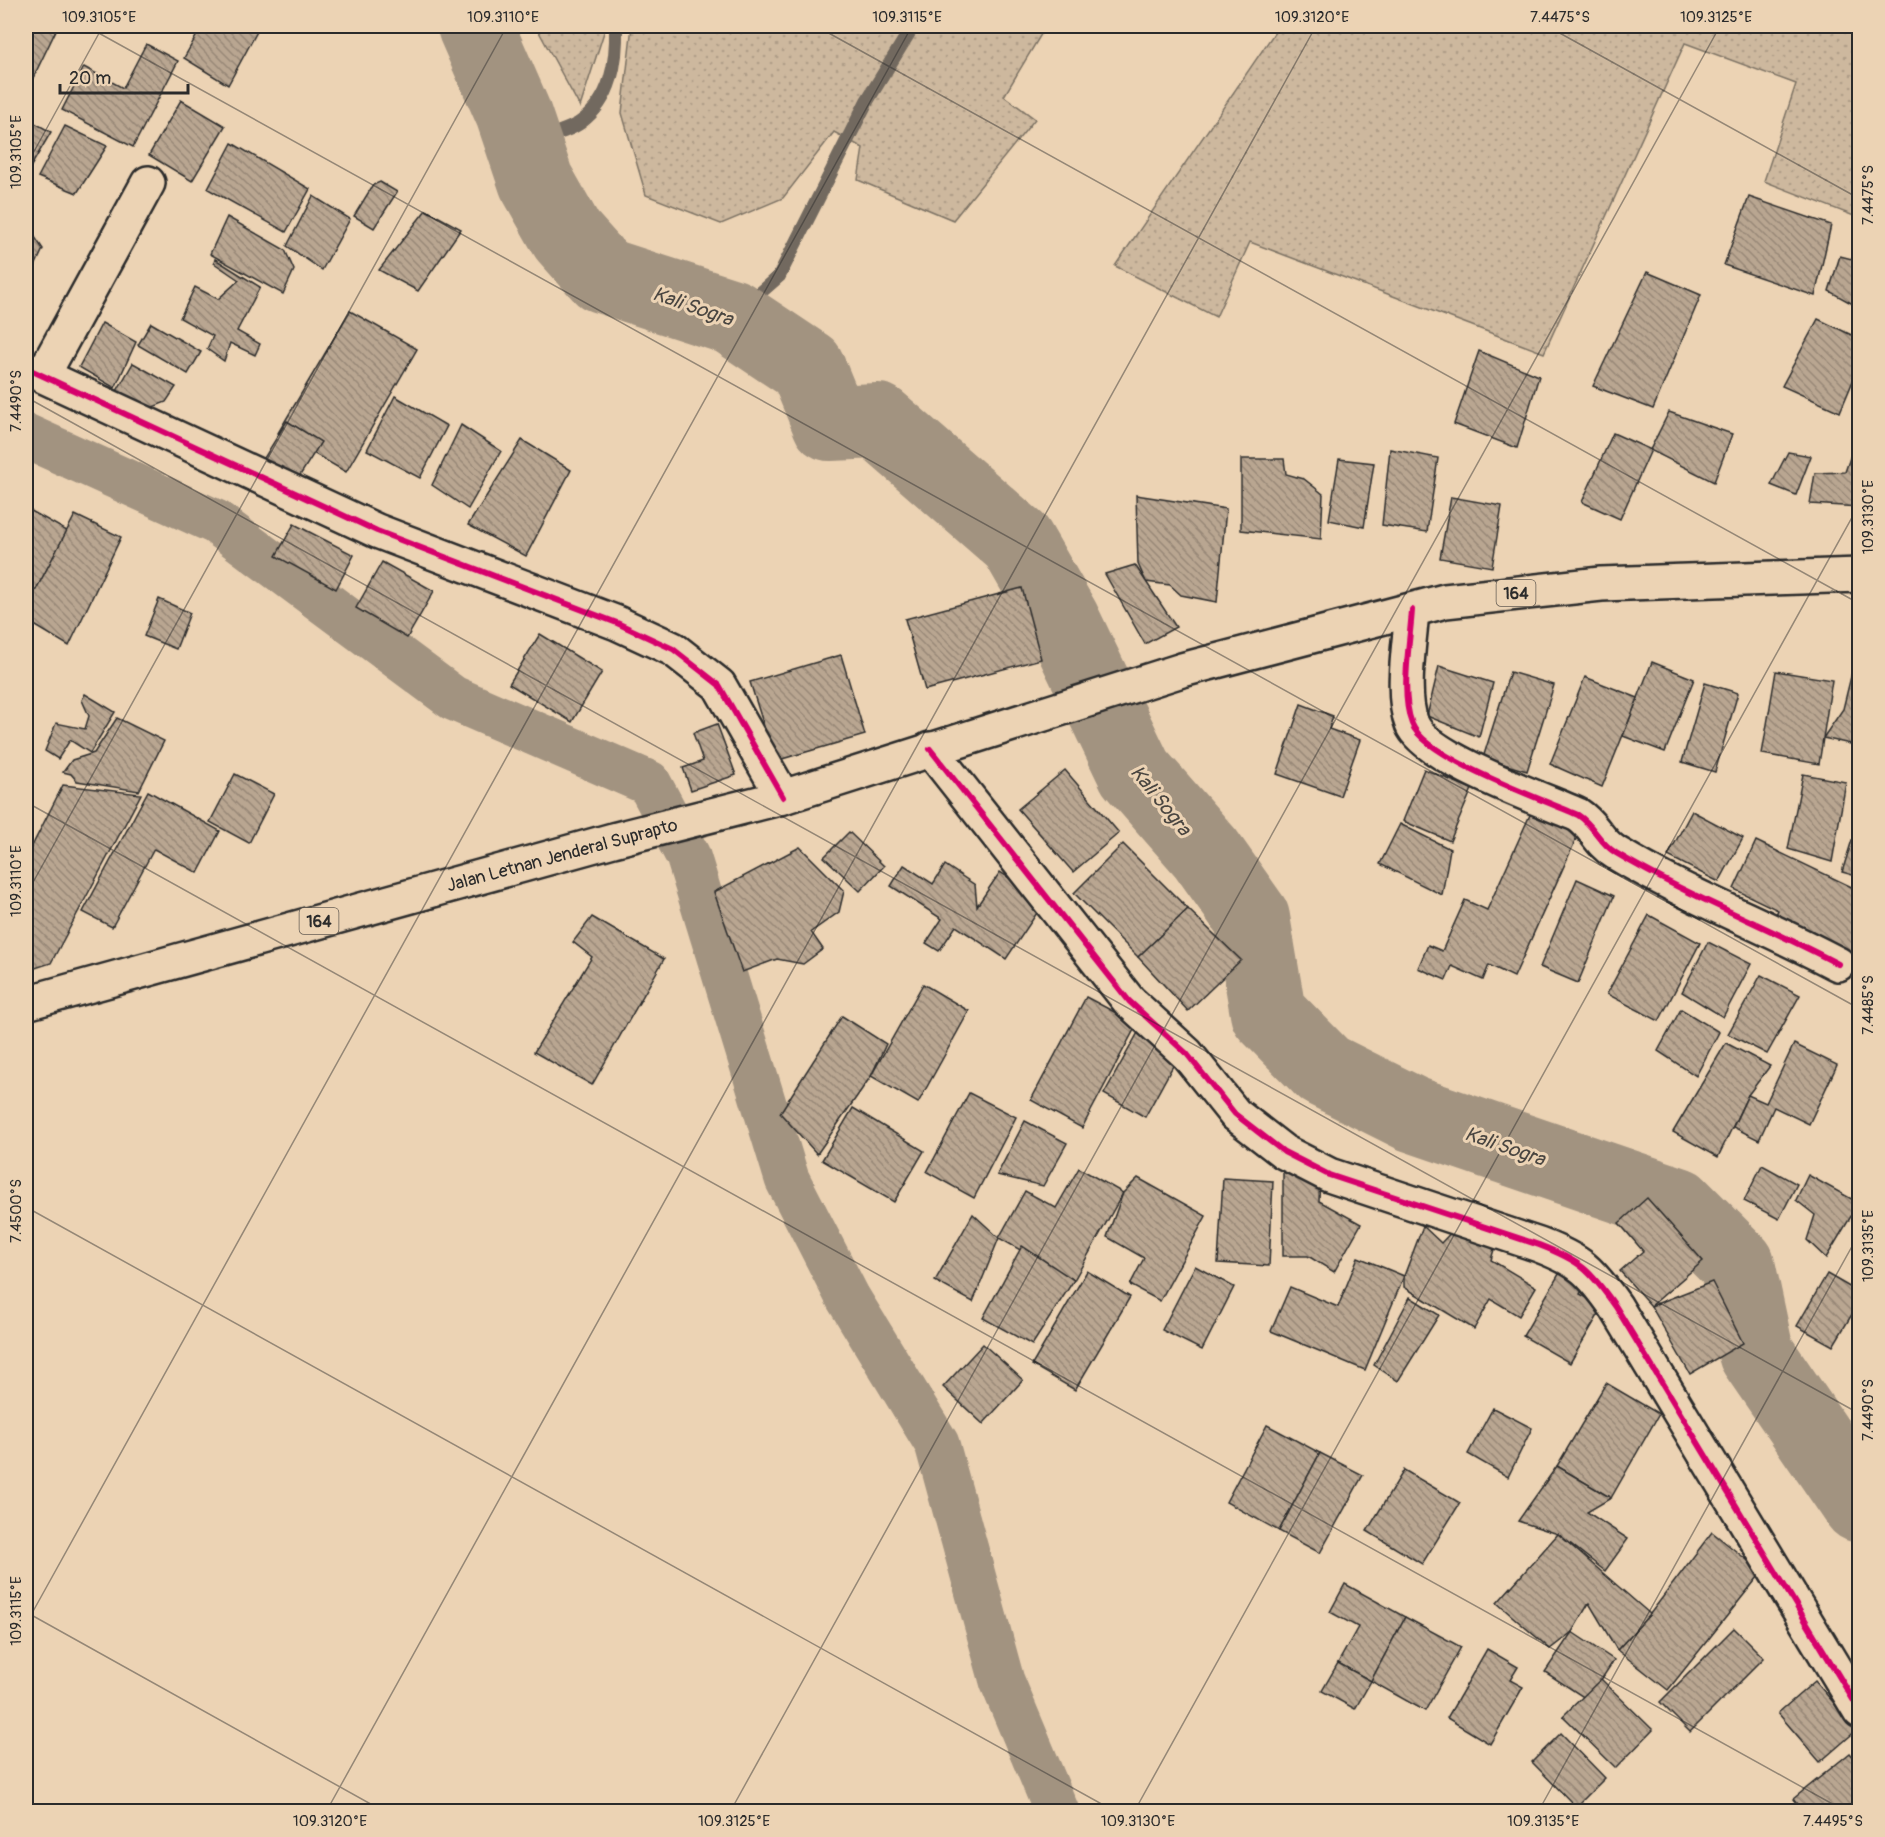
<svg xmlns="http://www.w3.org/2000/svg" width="1885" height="1837" font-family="Pangolin,sans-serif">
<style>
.grass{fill:url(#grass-dots);stroke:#7c7264;stroke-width:1.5}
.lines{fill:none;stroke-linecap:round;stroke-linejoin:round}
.stream{stroke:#72695e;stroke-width:14}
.canal{stroke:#a29380;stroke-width:45}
.river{stroke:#a29380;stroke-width:76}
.building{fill:url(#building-back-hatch);stroke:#2b2b2b;stroke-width:1.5}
.minor-casing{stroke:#2b2b2b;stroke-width:38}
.major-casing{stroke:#2b2b2b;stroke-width:38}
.minor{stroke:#ecd3b4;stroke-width:33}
.major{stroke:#ecd3b4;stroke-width:33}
.cycleway-casing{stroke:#ecd3b4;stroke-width:10}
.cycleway{stroke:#d6006c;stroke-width:6}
.ticks{fill:none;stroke:#2b2b2b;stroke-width:1.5;stroke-opacity:0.45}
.labels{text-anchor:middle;stroke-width:6;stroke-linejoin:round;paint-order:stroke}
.shield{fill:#ecd3b4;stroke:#655d54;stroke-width:1.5}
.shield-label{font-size:16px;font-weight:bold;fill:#2b2b2b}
.street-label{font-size:18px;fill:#2b2b2b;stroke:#ecd3b4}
.water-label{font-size:20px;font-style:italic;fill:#494540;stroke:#ecd3b4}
.neatline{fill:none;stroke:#2b2b2b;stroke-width:2}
.ticks-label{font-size:15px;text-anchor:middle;fill:#2b2b2b}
</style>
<defs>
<pattern id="grass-dots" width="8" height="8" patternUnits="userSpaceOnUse" patternTransform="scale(1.5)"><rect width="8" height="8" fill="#cdb89e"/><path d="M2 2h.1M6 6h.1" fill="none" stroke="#b09e88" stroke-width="1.8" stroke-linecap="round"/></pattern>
<pattern id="building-back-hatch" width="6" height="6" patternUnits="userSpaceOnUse" patternTransform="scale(1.5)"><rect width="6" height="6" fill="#b9a691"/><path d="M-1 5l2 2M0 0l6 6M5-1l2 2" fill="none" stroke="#978777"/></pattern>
</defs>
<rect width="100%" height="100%" fill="#ecd3b4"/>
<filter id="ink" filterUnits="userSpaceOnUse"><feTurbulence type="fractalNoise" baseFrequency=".0167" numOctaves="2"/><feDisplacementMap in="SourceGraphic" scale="12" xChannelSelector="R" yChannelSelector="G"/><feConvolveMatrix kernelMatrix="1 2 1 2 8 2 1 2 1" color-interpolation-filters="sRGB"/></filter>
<g filter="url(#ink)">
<g class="grass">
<polygon points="536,26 606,26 580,107 538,30"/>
<polygon points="632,26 1046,26 1004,96 1035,119 953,220 858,180 863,148 834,132 783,198 721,224 646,195 622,113"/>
<polygon points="1279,26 1859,26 1859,218 1764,181 1796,84 1685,43 1544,353 1250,242 1216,317 1115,266"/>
</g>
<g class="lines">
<g class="stream">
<path d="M524,144C541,137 566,133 581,122C612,99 617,61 616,26"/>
<polyline points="732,317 779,276 867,101 913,26"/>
</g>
<polyline class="canal" points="26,436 216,522 453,698 649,783 688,856 787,1179 848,1298 937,1444 1002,1681 1057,1812"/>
<polyline class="river" points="475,26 513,113 536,181 567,236 602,275 732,317 807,367 830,423 878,421 1017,542 1062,620 1135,772 1206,853 1252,918 1268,1013 1324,1070 1412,1114 1678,1205 1737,1264 1756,1353 1860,1505"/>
</g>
<g class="building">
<polygon points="26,26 58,26 33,78 26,75"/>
<polygon points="202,26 260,26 228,85 184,58"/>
<polygon points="146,44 178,61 133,147 62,110 84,67 123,88"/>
<polygon points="181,100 225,126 192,181 149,155"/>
<polygon points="26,118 51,132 27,173 26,172"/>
<polygon points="65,126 107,146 77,193 38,177"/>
<polygon points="232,143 310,189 286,232 208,189"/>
<polygon points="380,182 397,192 374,228 354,216 373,185"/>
<polygon points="313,196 350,219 322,270 287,246"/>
<polygon points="1749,197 1831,225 1815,296 1724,265"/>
<polygon points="426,210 461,229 418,291 379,270"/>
<polygon points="227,217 285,250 294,270 283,294 210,254"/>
<polygon points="26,224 43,249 32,273 26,269"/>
<polygon points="1840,256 1860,261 1860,308 1829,291"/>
<polygon points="215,259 260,287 237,331 260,344 255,355 230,343 224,361 207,349 213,336 180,318 195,287 218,299 239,280 214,263"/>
<polygon points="1647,272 1701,295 1653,409 1593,386"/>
<polygon points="350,311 417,349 346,472 278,433"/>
<polygon points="1818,319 1860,339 1860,364 1840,412 1782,386"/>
<polygon points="102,323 136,342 115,388 79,367"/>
<polygon points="151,323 201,352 188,374 138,345"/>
<polygon points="1479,351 1539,376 1517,448 1454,424"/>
<polygon points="133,363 176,387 166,402 148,409 117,391"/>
<polygon points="395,396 447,426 420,478 367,450"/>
<polygon points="1669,412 1732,434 1714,482 1650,450"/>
<polygon points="287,421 321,442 294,485 261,463"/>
<polygon points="461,425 501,451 468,509 432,485"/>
<polygon points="1860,429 1860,507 1810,504 1815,473 1845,472"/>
<polygon points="1613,433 1651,450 1620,519 1582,502"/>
<polygon points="522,440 571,470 526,556 468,525"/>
<polygon points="1390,449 1438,458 1427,532 1382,525"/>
<polygon points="1788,452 1811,456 1796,495 1771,485"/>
<polygon points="1241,459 1284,459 1286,474 1304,479 1323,494 1321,539 1241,530"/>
<polygon points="1339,459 1374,463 1364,527 1329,520"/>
<polygon points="1136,495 1226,509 1217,602 1181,595 1170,585 1146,582 1138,564"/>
<polygon points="1451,497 1502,506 1492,567 1440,558"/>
<polygon points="26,508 67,531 26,609"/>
<polygon points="75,515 121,537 69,646 26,620 26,609"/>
<polygon points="294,524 354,555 336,589 276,556"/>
<polygon points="382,562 434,591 407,638 356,608"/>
<polygon points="1135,565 1176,627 1145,644 1105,574"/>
<polygon points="1022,588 1041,659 925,690 905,619"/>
<polygon points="159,599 190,613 176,649 144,636"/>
<polygon points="540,634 602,672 572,722 509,684"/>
<polygon points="1860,640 1860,746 1823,738 1843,709"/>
<polygon points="841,655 865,735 775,761 750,682"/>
<polygon points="1652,662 1694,679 1665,752 1623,736"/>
<polygon points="1439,666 1493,683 1479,737 1427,716"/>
<polygon points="1776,671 1832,680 1819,764 1762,754"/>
<polygon points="1510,672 1554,685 1527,771 1483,758"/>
<polygon points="1585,677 1638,698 1602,787 1550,764"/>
<polygon points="1705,683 1738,693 1715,772 1682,762"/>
<polygon points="85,694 115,712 90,753 70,740 58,759 45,751 56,723 85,729 89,716 82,700"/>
<polygon points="1301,704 1333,716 1329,729 1360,740 1340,796 1277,774"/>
<polygon points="117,718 164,741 139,791 77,781 71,774 63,772 72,760 94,753"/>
<polygon points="717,724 736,775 691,790 683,768 703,761 693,733"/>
<polygon points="1424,769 1472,789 1450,841 1403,821"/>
<polygon points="1065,770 1119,833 1073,872 1018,809"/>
<polygon points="235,774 274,794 249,843 210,822"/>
<polygon points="1803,774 1846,782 1832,862 1788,849"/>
<polygon points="63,785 141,794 51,963 26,971 26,858"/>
<polygon points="148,791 220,831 198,873 154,849 112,927 83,912"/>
<polygon points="1534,806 1581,828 1514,977 1489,965 1483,980 1452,966 1446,980 1418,968 1428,945 1442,951 1465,900 1487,910"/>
<polygon points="1692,811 1743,838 1719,882 1668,856"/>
<polygon points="1400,824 1450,849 1442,895 1380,864"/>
<polygon points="849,832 884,866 860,891 824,857"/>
<polygon points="1852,840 1860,842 1860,877 1842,872"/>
<polygon points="1756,841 1860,891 1860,952 1851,969 1769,929 1778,910 1734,889"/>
<polygon points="1123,844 1188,909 1138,957 1074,893"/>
<polygon points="800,847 844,891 839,912 811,932 823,949 803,964 777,959 742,972 714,892"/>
<polygon points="904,865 933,884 945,865 975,885 977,906 1000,872 1045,901 1006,959 956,926 939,951 926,943 942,919 891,886"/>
<polygon points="1577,879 1614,896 1578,983 1540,967"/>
<polygon points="1188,909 1241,960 1188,1011 1138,957"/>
<polygon points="1649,915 1700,943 1659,1021 1607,994"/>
<polygon points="592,917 664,959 592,1085 534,1052 592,957 573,942"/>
<polygon points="1708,942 1751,964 1723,1017 1682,992"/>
<polygon points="1761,975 1800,995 1767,1054 1728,1034"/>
<polygon points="923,984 969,1011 918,1103 871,1076"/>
<polygon points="1860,992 1860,1006 1855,1005"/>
<polygon points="1086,997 1137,1024 1082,1128 1031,1100"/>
<polygon points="1681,1009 1719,1032 1696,1076 1658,1051"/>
<polygon points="842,1016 886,1044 871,1076 817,1154 780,1113"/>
<polygon points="1140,1029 1181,1051 1145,1117 1104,1094"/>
<polygon points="1726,1043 1770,1066 1748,1095 1718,1157 1673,1132"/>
<polygon points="1794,1044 1837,1065 1809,1124 1774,1107 1759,1140 1733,1127 1748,1095 1766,1103"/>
<polygon points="969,1093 1016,1117 974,1198 927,1172"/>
<polygon points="853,1108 924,1151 894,1202 822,1160"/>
<polygon points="1025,1121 1067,1143 1043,1186 997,1175"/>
<polygon points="1762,1165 1797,1184 1779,1219 1744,1201"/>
<polygon points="1079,1168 1123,1193 1074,1280 999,1238 1025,1191 1056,1208"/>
<polygon points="1320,1170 1319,1201 1361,1224 1334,1272 1308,1256 1283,1256 1283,1171"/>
<polygon points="1808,1175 1859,1203 1826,1258 1807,1240 1815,1215 1796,1200"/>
<polygon points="1138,1178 1206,1216 1160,1301 1130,1285 1144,1258 1107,1237 1123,1193"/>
<polygon points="1223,1178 1273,1181 1269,1266 1218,1263"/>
<polygon points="1647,1198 1703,1261 1651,1306 1620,1271 1643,1251 1619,1223"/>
<polygon points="973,1214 999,1238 973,1302 935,1281"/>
<polygon points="1459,1224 1498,1235 1491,1260 1536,1287 1519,1316 1491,1299 1474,1329 1404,1287 1404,1276 1423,1226 1441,1243"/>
<polygon points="1022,1246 1074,1280 1032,1345 983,1318"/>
<polygon points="1358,1257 1404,1276 1365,1370 1271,1331 1290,1287 1338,1307"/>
<polygon points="1566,1262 1591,1277 1580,1294 1603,1307 1570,1363 1523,1336"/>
<polygon points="1195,1266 1234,1287 1202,1350 1162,1330"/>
<polygon points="1087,1271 1130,1297 1075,1390 1032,1365"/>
<polygon points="1827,1274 1860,1293 1860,1301 1833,1346 1797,1326"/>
<polygon points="1712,1282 1743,1343 1690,1374 1651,1306"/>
<polygon points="1410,1297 1439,1315 1398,1381 1374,1365"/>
<polygon points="983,1344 1023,1380 983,1424 943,1387"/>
<polygon points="1606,1383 1659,1414 1611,1498 1557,1466"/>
<polygon points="1493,1408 1532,1428 1508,1477 1468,1454"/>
<polygon points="1267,1425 1320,1453 1279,1531 1226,1502"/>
<polygon points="1320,1453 1363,1475 1320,1553 1279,1531"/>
<polygon points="1557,1466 1611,1498 1587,1512 1628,1539 1605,1571 1558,1534 1518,1521"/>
<polygon points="1404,1470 1460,1503 1422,1564 1367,1531"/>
<polygon points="1712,1532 1762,1572 1668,1690 1617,1650 1650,1614"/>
<polygon points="1558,1534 1650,1614 1617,1650 1589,1603 1572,1632 1550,1649 1497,1603"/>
<polygon points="1345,1584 1405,1617 1371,1681 1338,1663 1358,1627 1330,1612"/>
<polygon points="1405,1617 1461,1647 1425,1711 1371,1681"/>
<polygon points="1734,1628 1764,1658 1690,1732 1660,1702"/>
<polygon points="1572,1632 1614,1660 1588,1700 1545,1672"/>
<polygon points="1487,1649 1518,1667 1510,1680 1523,1687 1490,1744 1447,1718"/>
<polygon points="1338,1663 1371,1681 1355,1709 1322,1691"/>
<polygon points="1601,1679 1653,1730 1616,1768 1563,1716"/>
<polygon points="1815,1681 1857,1730 1820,1762 1778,1713"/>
<polygon points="1561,1733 1605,1778 1576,1807 1532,1762"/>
<polygon points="1850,1753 1860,1765 1860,1812 1803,1812 1793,1799"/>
</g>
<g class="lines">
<defs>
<g id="minor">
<polyline points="26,368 377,531 617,623 673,649 719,685 783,797"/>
<polyline points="43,375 148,183"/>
<path d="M1412,610C1410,642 1400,694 1412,724C1425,758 1542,799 1578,815C1595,826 1598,842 1616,853C1687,896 1765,925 1838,964"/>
<path d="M930,749L1129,1001L1187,1054L1235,1114L1284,1152L1329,1175L1539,1245C1581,1261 1590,1270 1616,1307L1860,1711"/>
</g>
<polyline id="major" points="26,1003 613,840 783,797 1182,670 1445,601 1601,584 1860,575"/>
</defs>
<use href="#minor" class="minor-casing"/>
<use href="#major" class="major-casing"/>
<use href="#minor" class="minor"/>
<use href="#major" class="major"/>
<defs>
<g id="cycleway">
<polyline points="26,368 377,531 617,623 673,649 719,685 783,797"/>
<path d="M1412,610C1410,642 1400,694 1412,724C1425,758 1542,799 1578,815C1595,826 1598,842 1616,853C1687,896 1765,925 1838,964"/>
<path d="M930,749L1129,1001L1187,1054L1235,1114L1284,1152L1329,1175L1539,1245C1581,1261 1590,1270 1616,1307L1860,1711"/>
</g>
</defs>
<use href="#cycleway" class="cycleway-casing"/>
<use href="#cycleway" class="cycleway"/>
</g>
</g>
<path class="ticks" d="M86,26L1860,1009M816,26L1860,604M1547,26L1860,199M26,166L103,26M26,397L1860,1414M26,802L1847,1812M26,895L507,26M26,1207L1116,1812M26,1612L385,1812M26,1624L912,26M326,1812L1316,26M730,1812L1720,26M1134,1812L1860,503M1538,1812L1860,1232"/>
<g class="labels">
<g class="shield">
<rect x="1496.5" y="580" width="39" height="26" rx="4.5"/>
<rect x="299.5" y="908" width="39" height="26" rx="4.5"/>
</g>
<g class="shield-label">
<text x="1516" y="599">164</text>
<text x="319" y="927">164</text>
</g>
<g class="street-label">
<text transform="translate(562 855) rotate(-15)" y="6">Jalan Letnan Jenderal Suprapto</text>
</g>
<g class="water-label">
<text transform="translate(693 306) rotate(19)" y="7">Kali Sogra</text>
<text transform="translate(1161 800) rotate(51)" y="7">Kali Sogra</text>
<text transform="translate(1505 1146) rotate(19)" y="7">Kali Sogra</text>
</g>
</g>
<rect width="1885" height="1837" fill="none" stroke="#ecd3b4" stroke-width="66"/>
<path d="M60 84v9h128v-9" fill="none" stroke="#2b2b2b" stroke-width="3"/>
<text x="69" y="84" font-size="18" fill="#2b2b2b" stroke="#ecd3b4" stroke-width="4.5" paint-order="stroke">20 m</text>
<rect x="33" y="33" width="1819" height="1771" class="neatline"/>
<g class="ticks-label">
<text x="99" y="22">109.3105°E</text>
<text x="503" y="22">109.3110°E</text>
<text x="907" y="22">109.3115°E</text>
<text x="1312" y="22">109.3120°E</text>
<text x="1560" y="22">7.4475°S</text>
<text x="1716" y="22">109.3125°E</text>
<text transform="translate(16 152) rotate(-90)" y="5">109.3105°E</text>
<text transform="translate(1868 195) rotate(-90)" y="5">7.4475°S</text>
<text transform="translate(16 401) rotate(-90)" y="5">7.4490°S</text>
<text transform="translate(1868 517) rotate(-90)" y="5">109.3130°E</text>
<text transform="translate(16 881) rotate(-90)" y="5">109.3110°E</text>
<text transform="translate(1868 1005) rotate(-90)" y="5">7.4485°S</text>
<text transform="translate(16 1211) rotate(-90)" y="5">7.4500°S</text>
<text transform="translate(1868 1246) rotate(-90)" y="5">109.3135°E</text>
<text transform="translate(1868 1410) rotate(-90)" y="5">7.4490°S</text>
<text transform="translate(16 1611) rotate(-90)" y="5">109.3115°E</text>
<text x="330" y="1826">109.3120°E</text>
<text x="734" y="1826">109.3125°E</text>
<text x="1138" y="1826">109.3130°E</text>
<text x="1543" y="1826">109.3135°E</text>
<text x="1833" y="1826">7.4495°S</text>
</g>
</svg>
